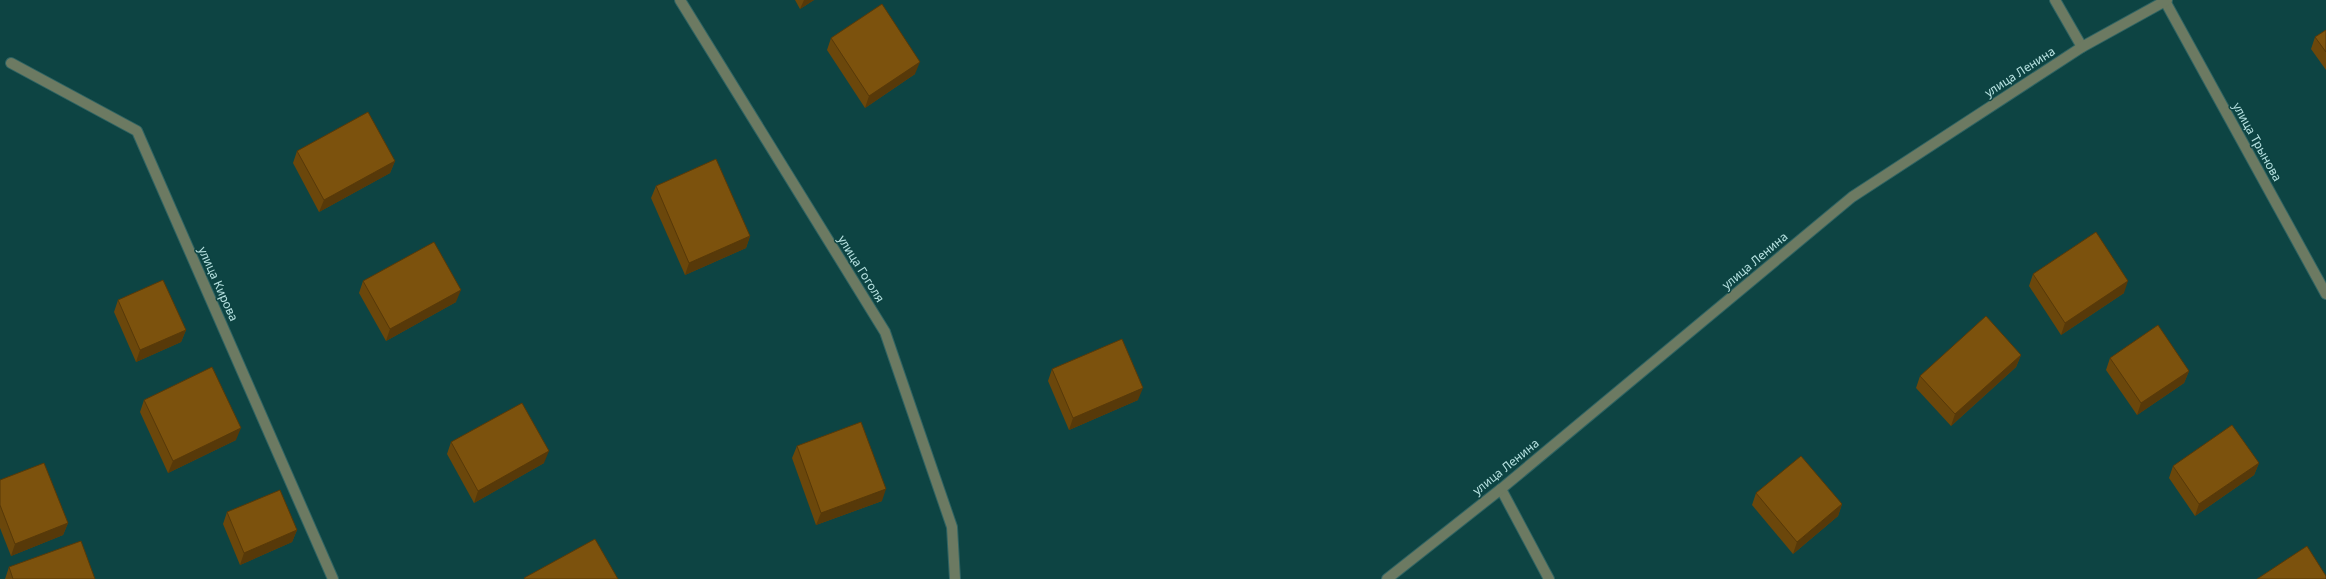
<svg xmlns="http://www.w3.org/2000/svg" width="2326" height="579" font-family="'Noto Sans',sans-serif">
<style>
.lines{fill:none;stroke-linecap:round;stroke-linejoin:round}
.minor-casing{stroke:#2f6463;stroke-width:12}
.minor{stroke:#6c7a62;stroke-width:10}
.wall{fill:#6b470b}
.shaded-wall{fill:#573909}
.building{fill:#7c520d;stroke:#573909}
.labels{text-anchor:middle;stroke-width:3;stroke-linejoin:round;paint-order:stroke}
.street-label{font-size:12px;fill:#b7e2e1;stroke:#0d4443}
</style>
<rect width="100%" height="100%" fill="#0d4443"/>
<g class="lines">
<defs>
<g id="minor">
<polyline points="680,0 885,332 952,527 955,579"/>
<polyline points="2055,0 2082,47"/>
<polyline points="2165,1 2326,294"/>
<polyline points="11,63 137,131 333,579"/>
<polyline points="1501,489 1549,579"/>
<polyline points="1387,579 1501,489 1852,197 2082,47 2167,0"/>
</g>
</defs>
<use href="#minor" class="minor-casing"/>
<use href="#minor" class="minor"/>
</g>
<g class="wall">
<polygon points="795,0 814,0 800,9"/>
<polygon points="2326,30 2326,70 2311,49 2315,37"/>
<polygon points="831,38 915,74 865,108 827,50"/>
<polygon points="297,151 395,161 390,173 319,212 293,163"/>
<polygon points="656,186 750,236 746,248 685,275 651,198"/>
<polygon points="2033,274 2124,293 2061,335 2029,286"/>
<polygon points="363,281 456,302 386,341 359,293"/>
<polygon points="118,300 186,330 181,342 136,362 114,312"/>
<polygon points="2021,355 2016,367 1951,426 1916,388 1920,376"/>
<polygon points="2110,358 2189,371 2184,383 2137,415 2106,370"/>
<polygon points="1052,369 1138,400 1069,430 1048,381"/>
<polygon points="144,400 236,440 168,473 140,412"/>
<polygon points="451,442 544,463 474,503 447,454"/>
<polygon points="797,446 882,501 816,525 792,458"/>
<polygon points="2259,463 2254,475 2195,516 2169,478 2173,466"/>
<polygon points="0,480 68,523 63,535 11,556 0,528"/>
<polygon points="1756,493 1842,504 1838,516 1793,554 1752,505"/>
<polygon points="227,512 297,530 292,542 240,565 223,524"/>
<polygon points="9,567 95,579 5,579"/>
</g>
<g class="shaded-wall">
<polygon points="804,0 814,0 800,9"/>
<polygon points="920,62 915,74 865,108 869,96"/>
<polygon points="395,161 390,173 319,212 324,200"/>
<polygon points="750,236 746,248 685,275 689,263"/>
<polygon points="2128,281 2124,293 2061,335 2065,323"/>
<polygon points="461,290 456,302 386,341 390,329"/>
<polygon points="186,330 181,342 136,362 140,350"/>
<polygon points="2021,355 2016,367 1951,426 1955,414"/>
<polygon points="2189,371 2184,383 2137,415 2141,403"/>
<polygon points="1143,388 1138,400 1069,430 1073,418"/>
<polygon points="241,428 236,440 168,473 173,461"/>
<polygon points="549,451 544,463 474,503 478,491"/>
<polygon points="2259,463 2254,475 2195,516 2199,504"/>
<polygon points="886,489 882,501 816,525 821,513"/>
<polygon points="1842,504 1838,516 1793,554 1797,542"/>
<polygon points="68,523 63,535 11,556 15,544"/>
<polygon points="297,530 292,542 240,565 244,553"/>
</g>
<g class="building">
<polygon points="882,4 920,62 869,96 831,38"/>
<polygon points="2326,30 2326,52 2315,37"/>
<polygon points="368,112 395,161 324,200 297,151"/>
<polygon points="716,159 750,236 689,263 656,186"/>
<polygon points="2096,232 2128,281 2065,323 2033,274"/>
<polygon points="434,242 461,290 390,329 363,281"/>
<polygon points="163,280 186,330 140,350 118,300"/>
<polygon points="1986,316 2021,355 1955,414 1920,376"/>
<polygon points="2158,325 2189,371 2141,403 2110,358"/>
<polygon points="1122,339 1143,388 1073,418 1052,369"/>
<polygon points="212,367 241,428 173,461 144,400"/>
<polygon points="522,403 549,451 478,491 451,442"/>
<polygon points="861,422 886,489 821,513 797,446"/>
<polygon points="2232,425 2259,463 2199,504 2173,466"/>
<polygon points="1801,456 1842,504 1797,542 1756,493"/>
<polygon points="44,463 68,523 15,544 0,505 0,480"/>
<polygon points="280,490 297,530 244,553 227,512"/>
<polygon points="595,539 618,579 525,579 524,578"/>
<polygon points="81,541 95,579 13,579 9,567"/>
<polygon points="2307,546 2326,576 2326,579 2257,579"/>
</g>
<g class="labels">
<g class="street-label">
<text transform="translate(2020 72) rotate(-33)" y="4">улица Ленина</text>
<text transform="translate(2257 142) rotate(61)" y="4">улица Трынова</text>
<text transform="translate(1755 261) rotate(-40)" y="4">улица Ленина</text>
<text transform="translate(861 269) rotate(58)" y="4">улица Гоголя</text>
<text transform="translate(218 284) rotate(66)" y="4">улица Кирова</text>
<text transform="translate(1506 467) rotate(-39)" y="4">улица Ленина</text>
</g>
</g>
</svg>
